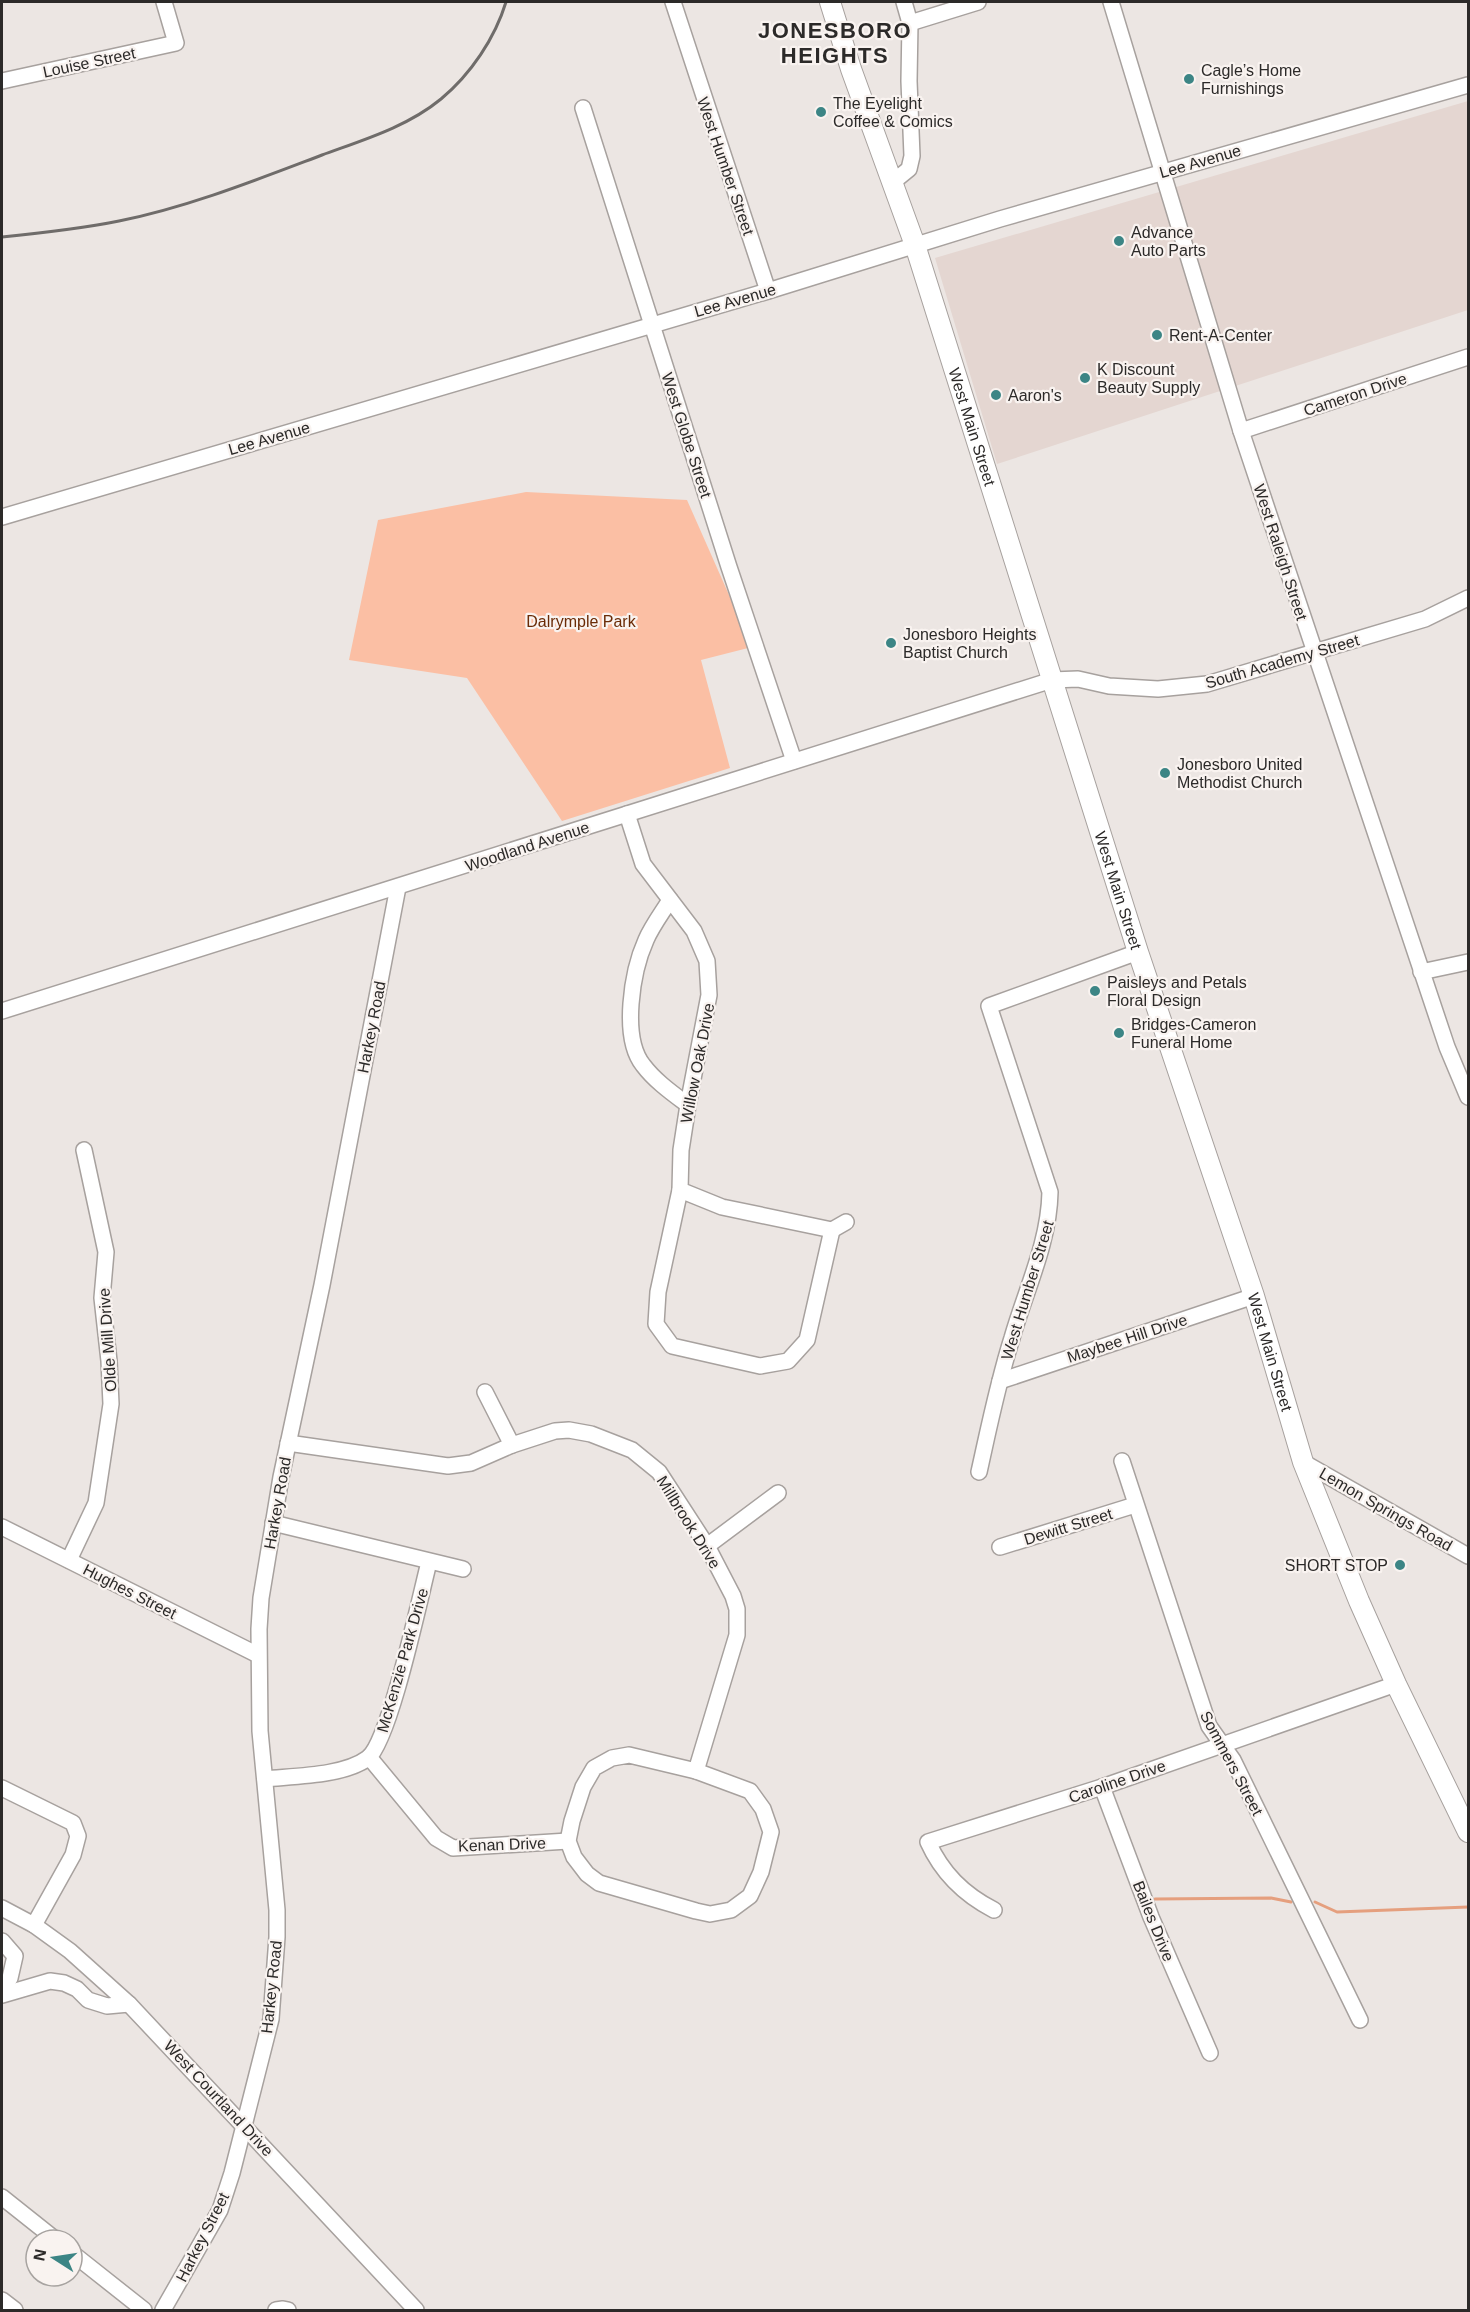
<svg xmlns="http://www.w3.org/2000/svg" width="1470" height="2312" font-family="Arial,sans-serif">
<style>
.built{fill:#e4d6d1}
.green{fill:#fbbfa4}
.lines{fill:none;stroke-linecap:round;stroke-linejoin:round}
.stream{stroke:#e59f7e;stroke-width:3}
.minor-casing{stroke:#a7a19e;stroke-width:18}
.major-casing{stroke:#a7a19e;stroke-width:22}
.minor{stroke:#fff;stroke-width:15}
.major{stroke:#fff;stroke-width:20}
.rail{stroke:#6f6c6a;stroke-width:3}
.poi-dot{fill:#3c8585;stroke:#f9f3f0;stroke-width:2}
.labels{text-anchor:middle;stroke-width:4.5;stroke-linejoin:round;paint-order:stroke}
.street-label{font-size:16px;fill:#2c2a29;stroke:#f9f3f0}
.poi-label{font-size:16px;fill:#2c2a29;stroke:#f9f3f0;text-anchor:start}
.park-label{font-size:16px;fill:#6b2c07;stroke:#f9f3f0}
.district-label{font-size:22px;font-weight:bold;letter-spacing:1.5px;fill:#2c2a29;stroke:#f9f3f0}
</style>
<rect width="100%" height="100%" fill="#ece6e3"/>
<polygon class="built" points="1468,101 1468,310 997,464 935,258"/>
<polygon class="green" points="526,492 687,500 752,647 701,660 730,768 562,821 467,678 349,660 378,520"/>
<g class="lines">
<g class="stream">
<polyline points="1155,1899 1271,1898 1291,1902"/>
<polyline points="1315,1902 1337,1912 1468,1907"/>
</g>
<defs>
<g id="minor">
<polyline points="673,2 768,291"/>
<polyline points="1111,2 1241,431 1447,1047 1468,1097"/>
<polyline points="910,23 978,2"/>
<polyline points="2,81 176,43 164,2"/>
<polyline points="583,108 729,567 794,761"/>
<polyline points="893,182 909,169 912,156 909,81 910,23 904,2"/>
<polyline points="1241,431 1468,357"/>
<polyline points="2,517 768,291 1000,219 1468,85"/>
<polyline points="627,814 643,864 694,931 707,961 709,995 688,1105 681,1150 680,1190 722,1207 832,1230 846,1222"/>
<path d="M670,900C662,913 652,926 646,940C632,971 621,1037 643,1065C655,1081 672,1093 688,1105"/>
<polyline points="1421,972 1468,962"/>
<polyline points="2,1011 1052,680 1078,679 1109,686 1158,689 1207,684 1425,619 1468,598"/>
<polyline points="680,1190 658,1292 656,1324 672,1346 760,1366 788,1361 807,1340 832,1230"/>
<polyline points="1000,1381 1254,1296"/>
<polyline points="485,1392 512,1445"/>
<polyline points="288,1443 448,1466 471,1463 512,1445 555,1431 569,1430 591,1434 632,1450 659,1472 707,1546 733,1596 737,1609 737,1635 696,1771"/>
<polyline points="1122,1461 1209,1726 1233,1760 1360,2020"/>
<polyline points="1303,1462 1468,1556"/>
<path d="M979,1472C989,1427 998,1382 1012,1338C1026,1289 1049,1243 1050,1192L989,1006L1138,952"/>
<polyline points="273,1523 463,1569"/>
<polyline points="2,1527 258,1655"/>
<polyline points="707,1546 778,1493"/>
<polyline points="1000,1547 1135,1505"/>
<polyline points="69,1560 96,1503 111,1404 109,1361 102,1298 106,1252 84,1150"/>
<polygon points="629,1755 696,1771 750,1791 763,1809 771,1832 761,1872 750,1896 731,1910 710,1914 696,1911 599,1883 587,1874 574,1857 568,1841 572,1821 583,1787 594,1768 612,1758"/>
<polyline points="369,1757 436,1838 453,1848 568,1841"/>
<path d="M265,1779C295,1776 344,1776 368,1758C390,1740 420,1597 429,1562"/>
<polyline points="1102,1787 1151,1917 1210,2053"/>
<polyline points="2,1788 73,1823 78,1836 73,1855 34,1925"/>
<polyline points="2,1908 34,1925 70,1951 129,2004 416,2310"/>
<path d="M994,1910C963,1894 942,1873 928,1842L1102,1787L1396,1684"/>
<polyline points="2,1941 15,1956 10,1978 2,1989"/>
<polyline points="2,1995 50,1981 64,1983 77,1989 88,2000 107,2006 129,2004"/>
<polyline points="2,2197 56,2240"/>
<polyline points="72,2253 144,2310"/>
<polyline points="2,2300 15,2310"/>
<polyline points="163,2310 220,2210 232,2173 271,2019 277,1937 277,1910 260,1731 259,1629 261,1598 281,1477 322,1285 398,887"/>
<polyline points="276,2310 283,2309 288,2310"/>
</g>
<g id="major">
<path id="s1" d="M830,2L851,69L915,245L1138,952L1254,1296L1303,1462L1359,1601L1396,1684L1468,1832"/>
</g>
</defs>
<use href="#minor" class="minor-casing"/>
<use href="#major" class="major-casing"/>
<use href="#minor" class="minor"/>
<use href="#major" class="major"/>
<path class="rail" d="M2,237C41,233 80,229 119,221C188,207 256,180 322,155C363,140 407,127 441,99C471,74 495,38 506,2"/>
</g>
<g class="poi-dot">
<circle cx="1189" cy="79" r="6"/>
<circle cx="821" cy="112" r="6"/>
<circle cx="1119" cy="241" r="6"/>
<circle cx="1157" cy="335" r="6"/>
<circle cx="1085" cy="378" r="6"/>
<circle cx="996" cy="395" r="6"/>
<circle cx="891" cy="643" r="6"/>
<circle cx="1165" cy="773" r="6"/>
<circle cx="1095" cy="991" r="6"/>
<circle cx="1119" cy="1033" r="6"/>
<circle cx="1400" cy="1565" r="6"/>
</g>
<g class="labels">
<g class="street-label">
<text transform="translate(89 62) rotate(-12)" y="6">Louise Street</text>
<text transform="translate(1200 161) rotate(-16)" y="6">Lee Avenue</text>
<text transform="translate(726 166) rotate(71)" y="6">West Humber Street</text>
<text transform="translate(735 300) rotate(-16)" y="6">Lee Avenue</text>
<text transform="translate(1355 394) rotate(-18)" y="6">Cameron Drive</text>
<text dy="6" stroke="none"><textPath href="#s1" startOffset="448">West Main Street</textPath></text>
<text transform="translate(687 435) rotate(72)" y="6">West Globe Street</text>
<text transform="translate(269 438) rotate(-16)" y="6">Lee Avenue</text>
<text transform="translate(1281 552) rotate(72)" y="6">West Raleigh Street</text>
<text transform="translate(1282 661) rotate(-16)" y="6">South Academy Street</text>
<text transform="translate(527 846) rotate(-18)" y="6">Woodland Avenue</text>
<text dy="6" stroke="none"><textPath href="#s1" startOffset="934">West Main Street</textPath></text>
<text transform="translate(371 1027) rotate(-79)" y="6">Harkey Road</text>
<text transform="translate(697 1063) rotate(-79)" y="6">Willow Oak Drive</text>
<text transform="translate(1027 1290) rotate(-73)" y="6">West Humber Street</text>
<text transform="translate(1127 1338) rotate(-18)" y="6">Maybee Hill Drive</text>
<text transform="translate(107 1340) rotate(-94)" y="6">Olde Mill Drive</text>
<text dy="6" stroke="none"><textPath href="#s1" startOffset="1420">West Main Street</textPath></text>
<text transform="translate(277 1503) rotate(-80)" y="6">Harkey Road</text>
<text transform="translate(1386 1509) rotate(30)" y="6">Lemon Springs Road</text>
<text transform="translate(689 1522) rotate(58)" y="6">Millbrook Drive</text>
<text transform="translate(1068 1526) rotate(-17)" y="6">Dewitt Street</text>
<text transform="translate(130 1591) rotate(27)" y="6">Hughes Street</text>
<text transform="translate(402 1660) rotate(-74)" y="6">McKenzie Park Drive</text>
<text transform="translate(1232 1763) rotate(62)" y="6">Sommers Street</text>
<text transform="translate(1117 1781) rotate(-19)" y="6">Caroline Drive</text>
<text transform="translate(502 1844) rotate(-2)" y="6">Kenan Drive</text>
<text transform="translate(1154 1921) rotate(68)" y="6">Bailes Drive</text>
<text transform="translate(271 1987) rotate(-84)" y="6">Harkey Road</text>
<text transform="translate(219 2098) rotate(47)" y="6">West Courtland Drive</text>
<text transform="translate(202 2237) rotate(-63)" y="6">Harkey Street</text>
</g>
<g class="poi-label">
<text x="1201" y="76">Cagle’s Home<tspan x="1201" dy="18">Furnishings</tspan></text>
<text x="833" y="109">The Eyelight<tspan x="833" dy="18">Coffee &amp; Comics</tspan></text>
<text x="1131" y="238">Advance<tspan x="1131" dy="18">Auto Parts</tspan></text>
<text x="1169" y="341">Rent-A-Center</text>
<text x="1097" y="375">K Discount<tspan x="1097" dy="18">Beauty Supply</tspan></text>
<text x="1008" y="401">Aaron's</text>
<text x="903" y="640">Jonesboro Heights<tspan x="903" dy="18">Baptist Church</tspan></text>
<text x="1177" y="770">Jonesboro United<tspan x="1177" dy="18">Methodist Church</tspan></text>
<text x="1107" y="988">Paisleys and Petals<tspan x="1107" dy="18">Floral Design</tspan></text>
<text x="1131" y="1030">Bridges-Cameron<tspan x="1131" dy="18">Funeral Home</tspan></text>
<text x="1388" y="1571" text-anchor="end">SHORT STOP</text>
</g>
<g class="park-label">
<text x="581" y="627">Dalrymple Park</text>
</g>
<g class="district-label">
<text x="835" y="38">JONESBORO<tspan x="835" dy="25">HEIGHTS</tspan></text>
</g>
</g>
<rect width="1470" height="2312" fill="none" stroke="#2c2a29" stroke-width="6"/>
<g transform="translate(54 2258) rotate(282)"><circle r="28" fill="#f9f3f0" stroke="#a7a3a0" stroke-width="1.5"/>
<path d="M0-4.5L10 22L0 15L-10 22Z" fill="#3c8585"/>
<text y="-9" font-size="16" font-weight="bold" text-anchor="middle" fill="#2c2a29">N</text>
</g>
</svg>
